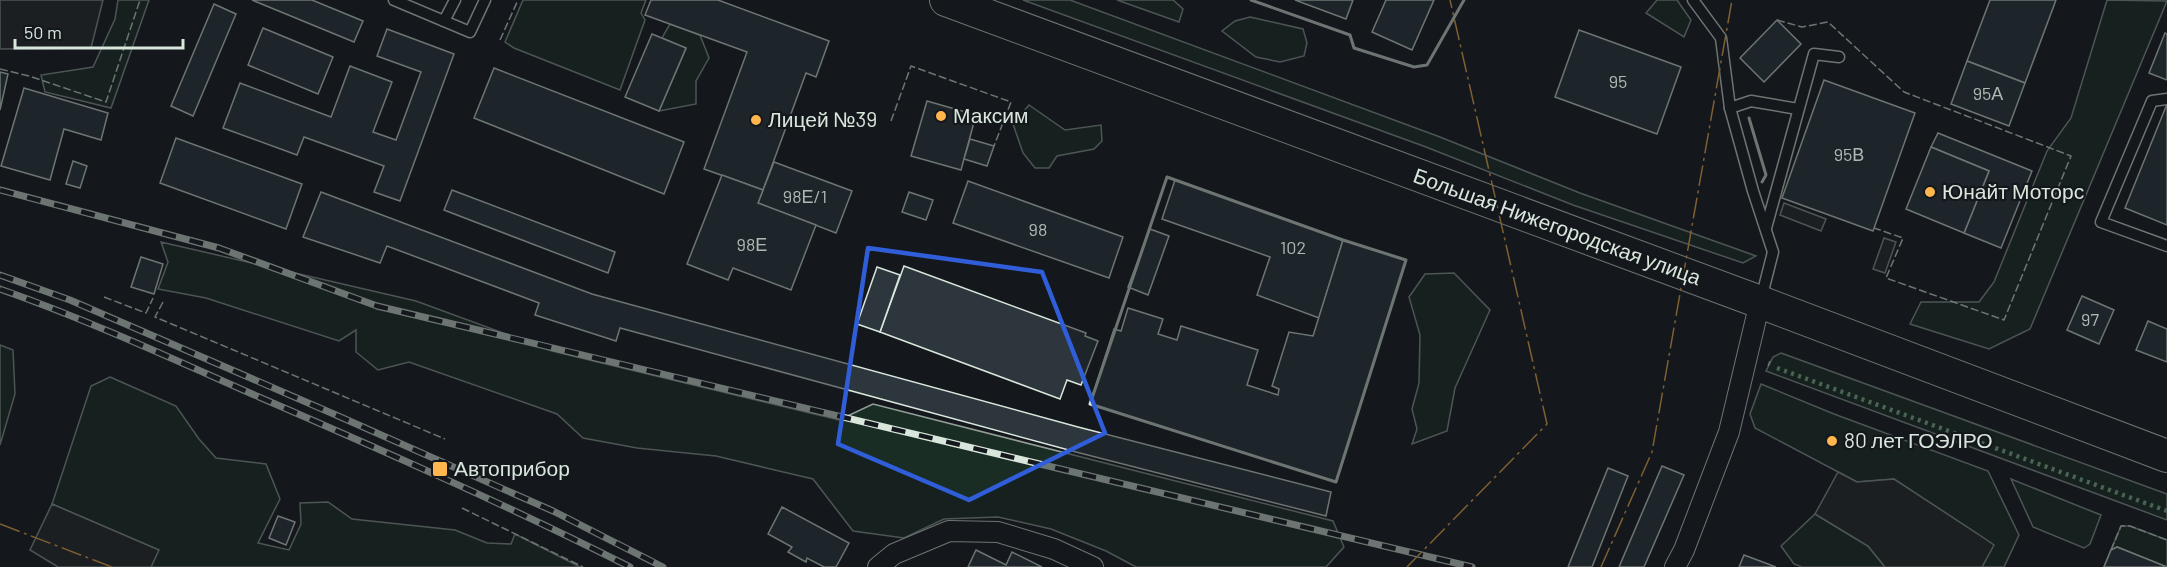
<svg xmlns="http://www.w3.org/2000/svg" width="2167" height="567" font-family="Barlow,sans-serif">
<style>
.green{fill:#1a2d24;stroke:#939e99;stroke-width:1.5}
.parking{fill:#24282b;stroke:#939e99;stroke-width:1.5}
.building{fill:#2c363c;stroke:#d8e6dc;stroke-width:1.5}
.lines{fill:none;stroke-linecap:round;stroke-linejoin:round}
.lane-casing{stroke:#d8e6dc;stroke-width:13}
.street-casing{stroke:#d8e6dc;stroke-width:22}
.primary-casing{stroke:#d8e6dc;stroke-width:34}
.lane{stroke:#14181c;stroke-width:10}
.street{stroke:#14181c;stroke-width:20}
.primary{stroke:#14181c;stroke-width:32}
.rail-casing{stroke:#d8e6dc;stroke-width:7}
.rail{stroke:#14181c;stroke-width:4.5;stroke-dasharray:14;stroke-linecap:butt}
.hedge{stroke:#8ac095;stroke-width:4.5;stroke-dasharray:3 4.5;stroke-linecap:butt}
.fence{stroke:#d8e6dc;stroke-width:1.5;stroke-dasharray:8 3;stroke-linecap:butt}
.wall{stroke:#d8e6dc;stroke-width:3}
.power{stroke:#ffb74d;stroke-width:1.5;stroke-dasharray:21 4.5 3 4.5;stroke-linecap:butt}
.marked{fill:none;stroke:#305dd8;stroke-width:4.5;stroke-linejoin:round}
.poi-dot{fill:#ffb74d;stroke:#14181c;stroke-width:2}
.labels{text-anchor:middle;stroke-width:4.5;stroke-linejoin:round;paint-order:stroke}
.number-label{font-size:18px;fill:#adbab4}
.poi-label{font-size:21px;fill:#d8e6dc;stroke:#14181c;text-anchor:start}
.street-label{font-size:21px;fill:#d8e6dc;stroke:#14181c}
</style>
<rect width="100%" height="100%" fill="#14181c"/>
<g class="green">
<polygon points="118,0 149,0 111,108 45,92 41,75 93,67 115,19"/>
<polygon points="523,0 646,0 641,13 645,20 620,90 514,48 505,42"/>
<polygon points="1023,0 1070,0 1440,137 1580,193 1756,256 1743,263 1573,205 1426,147"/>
<polygon points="1117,0 1173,0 1183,9 1179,22"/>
<polygon points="1657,0 1677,0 1691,20 1684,37 1646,13"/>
<polygon points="2107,0 2167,1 2030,329 1989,349 1910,324 1921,302 1979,302 1994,282 2047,151 2071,118"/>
<polygon points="1250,17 1303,29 1307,43 1304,56 1280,62 1256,57 1222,31 1235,21"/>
<polygon points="670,24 700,35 709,58 696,81 696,104 659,111 686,49 662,38"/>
<polygon points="1029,105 1065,130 1101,125 1102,141 1094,149 1057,156 1049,168 1035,168 1023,153 1013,124"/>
<polygon points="161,242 416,301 552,351 839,420 873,404 1333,521 1344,547 1326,567 1136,567 1106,551 1051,529 998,517 944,519 904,538 853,531 813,479 716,456 637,448 583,438 557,414 409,362 378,370 356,352 356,330 339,341 206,298 158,289 168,262"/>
<polygon points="1454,273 1490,310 1455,388 1447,431 1412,444 1417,429 1412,409 1419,383 1420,335 1409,297 1425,274"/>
<polygon points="0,345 13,350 15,394 0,445"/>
<polygon points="1781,353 2167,494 2167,520 1766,371 1773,357"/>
<polygon points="110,377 176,406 199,439 216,458 266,464 280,499 258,543 289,550 301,524 300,503 328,502 352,519 455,530 487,543 511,544 515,534 580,567 151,567 158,550 52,504 91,386"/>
<polygon points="1761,384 1834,414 1988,471 2019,535 2004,567 1982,567 1993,545 1894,479 1857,482 1755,428 1750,414"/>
<polygon points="2011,479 2101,515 2090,544 2084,548 2033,527"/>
<polygon points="1815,514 1868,546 1885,567 1802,567 1794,564 1781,546"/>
<polygon points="2121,526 2130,526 2167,540 2167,567 2117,547 2111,550"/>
</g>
<g class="parking">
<polygon points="0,0 103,0 91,48 0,49"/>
<polygon points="1784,203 1826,219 1821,231 1780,215"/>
<polygon points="1884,238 1896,242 1885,273 1873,269"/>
<polygon points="1838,472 1857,482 1894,479 1978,534 1994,545 1982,567 1885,567 1868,546 1815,514"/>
<polygon points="52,504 159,550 151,567 58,567 30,550"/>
</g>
<g class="building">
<polygon points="252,0 312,0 363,21 354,42"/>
<polygon points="651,0 718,0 829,41 816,77 806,73 763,190 704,169 747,52 645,15"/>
<polygon points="1295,0 1353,0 1346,19"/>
<polygon points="1386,0 1434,0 1412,50 1372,32"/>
<polygon points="1990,0 2056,0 2025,83 1967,61"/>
<polygon points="214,4 236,14 193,116 171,106"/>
<polygon points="1777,20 1801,44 1764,82 1740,58"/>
<polygon points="263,28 333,57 318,94 248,65"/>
<polygon points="387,29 454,54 400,201 374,192 384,166 304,137 297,155 223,128 240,83 331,117 350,66 392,82 373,132 396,140 421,72 377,56"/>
<polygon points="1579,30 1681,67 1657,134 1555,97"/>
<polygon points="2165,33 2167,34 2167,80 2149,73"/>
<polygon points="652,34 686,48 659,111 625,97"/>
<polygon points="1967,61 2025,83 2009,126 1951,104"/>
<polygon points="494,68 684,142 664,194 474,118"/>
<polygon points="0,72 8,74 0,110"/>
<polygon points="1824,80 1915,113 1873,231 1782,198"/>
<polygon points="24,88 108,113 101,140 64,129 50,180 1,166"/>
<polygon points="927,101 976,115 961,170 911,156"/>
<polygon points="2167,104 2167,225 2125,208"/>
<polygon points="1938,133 2032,171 2001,248 1964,233 1989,171 1931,147"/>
<polygon points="176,138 302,184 286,229 160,183"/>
<polygon points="970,139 994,146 987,166 964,159"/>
<polygon points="1931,147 1989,171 1964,233 1906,209"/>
<polygon points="73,161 87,166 80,188 66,184"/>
<polygon points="774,162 852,191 836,233 758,203"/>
<polygon points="722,175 763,190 758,203 816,225 791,290 733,268 728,280 687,264"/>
<polygon points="1175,180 1343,240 1319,318 1257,295 1270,257 1162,219"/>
<polygon points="968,181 1123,237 1109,278 953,223"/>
<polygon points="452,190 615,252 608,273 444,210"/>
<polygon points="321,192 592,294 1078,427 1331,492 1326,516 1076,452 620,328 616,341 535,315 539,303 387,246 380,263 303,237"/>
<polygon points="909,192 933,200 926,220 902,212"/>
<polygon points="1150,229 1169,236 1148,295 1128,287"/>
<polygon points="1343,240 1406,260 1336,482 1090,404 1114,329 1121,331 1128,308 1163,319 1158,334 1177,340 1181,326 1258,350 1247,385 1278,395 1279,389 1272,386 1289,332 1313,336"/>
<polygon points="141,257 163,264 154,294 131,287"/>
<polygon points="904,266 1086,333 1085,336 1098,341 1081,385 1067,380 1060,399 880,332"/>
<polygon points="877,267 900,275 880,332 857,324"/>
<polygon points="2082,296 2114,310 2099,344 2067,330"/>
<polygon points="2148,321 2167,329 2167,362 2136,350"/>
<polygon points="1662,466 1684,475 1644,567 1619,567"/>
<polygon points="1608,468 1628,476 1592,567 1568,567"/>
<polygon points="782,507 849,543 836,567 824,567 807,558 806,562 788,552 792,547 768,534"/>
<polygon points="278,516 295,522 286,545 269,538"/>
<polygon points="2117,547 2167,567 2104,567 2111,550"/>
<polygon points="2117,547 2167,567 2104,567 2111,550"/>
<polygon points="976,550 1006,565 1012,552 1042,567 968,567"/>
<polygon points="1744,555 1776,567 1739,567"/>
</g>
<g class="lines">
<defs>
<g id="lane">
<polyline points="394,0 470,32 485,0"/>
<polyline points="1693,0 1721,38 1730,108 1753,191 1773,252 1761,299"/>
<polyline points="444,21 455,0"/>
<polyline points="2167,99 2152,101 2101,222 2167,246"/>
<polyline points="1730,108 1751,101 1798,109"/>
<polyline points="1766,228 1814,54 1839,57"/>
</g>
<g id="street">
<polyline points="878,567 894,554 949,531 998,532 1054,549 1093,567"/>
<polyline points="1675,567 1684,550 1729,432 1760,302"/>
</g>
<polyline id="primary" points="946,0 1760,302 2167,456"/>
</defs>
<use href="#lane" class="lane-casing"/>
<use href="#street" class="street-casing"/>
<use href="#primary" class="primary-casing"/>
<use href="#lane" class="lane"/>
<use href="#street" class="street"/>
<use href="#primary" class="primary"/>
<defs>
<g id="rail">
<polyline points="0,190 219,248 377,306 1472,567"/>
<polyline points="0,275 70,300 336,415 553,511 663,567"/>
<path d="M0,289C88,320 173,359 259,397C384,451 509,506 630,567"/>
</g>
</defs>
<use href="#rail" class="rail-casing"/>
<use href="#rail" class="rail"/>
<polyline class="hedge" points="1777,368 2167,511"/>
<g class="fence">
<polyline points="1777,20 1802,27 1828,22 1904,92 2071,156 2004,320 1886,278 1903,238 1874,228"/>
<polyline points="500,40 518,0"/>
<polyline points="0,69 29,76 106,102 140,0"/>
<polyline points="891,121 911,66 1011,102 994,146"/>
<polyline points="104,297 146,313 153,298"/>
<polyline points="163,302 155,317 445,439"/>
<polyline points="1768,366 1770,361"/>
<polyline points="462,508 583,567"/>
<polyline points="2111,550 2121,526 2130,526 2167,540"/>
</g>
<g class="wall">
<polyline points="1251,0 1350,35 1354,48 1414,67 1427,65 1464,0"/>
<polyline points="1749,118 1766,175 1762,182"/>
<polygon points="1167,177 1343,240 1406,260 1336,482 1090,404"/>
</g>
<g class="power">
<polyline points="0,524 112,567"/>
<polyline points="1407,567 1547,424 1450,0"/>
<polyline points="1601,567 1652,452 1732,0"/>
</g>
</g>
<path d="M0 0H2167V567H0ZM868,248L1042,272L1105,433L969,500L838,444Z" fill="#14181c" fill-opacity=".55" fill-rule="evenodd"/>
<path class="marked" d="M868,248L1042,272L1105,433L969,500L838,444Z"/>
<g class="poi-dot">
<circle cx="941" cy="116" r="6"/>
<circle cx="756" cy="120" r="6"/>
<circle cx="1930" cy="192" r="6"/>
<circle cx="1832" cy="441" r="6"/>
<rect x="432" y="461" width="16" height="16" rx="3"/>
</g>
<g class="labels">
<g class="number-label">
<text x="1618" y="88">95</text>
<text x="1988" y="100">95А</text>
<text x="1849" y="161">95В</text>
<text x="805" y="203">98Е/1</text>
<text x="1038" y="236">98</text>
<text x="752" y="251">98Е</text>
<text x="1293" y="254">102</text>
<text x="2090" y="326">97</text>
</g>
<g class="poi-label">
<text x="953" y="123">Максим</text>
<text x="768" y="127">Лицей №39</text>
<text x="1942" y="199">Юнайт Моторс</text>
<text x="1844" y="448">80 лет ГОЭЛРО</text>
<text x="454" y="476">Автоприбор</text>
</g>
<g class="street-label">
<text transform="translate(1557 227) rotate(20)" y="7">Большая Нижегородская улица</text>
</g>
</g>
<path d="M15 39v9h168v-9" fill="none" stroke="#d8e6dc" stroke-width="3"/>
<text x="24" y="39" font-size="18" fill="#d8e6dc" stroke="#14181c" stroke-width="4.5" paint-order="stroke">50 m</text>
</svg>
